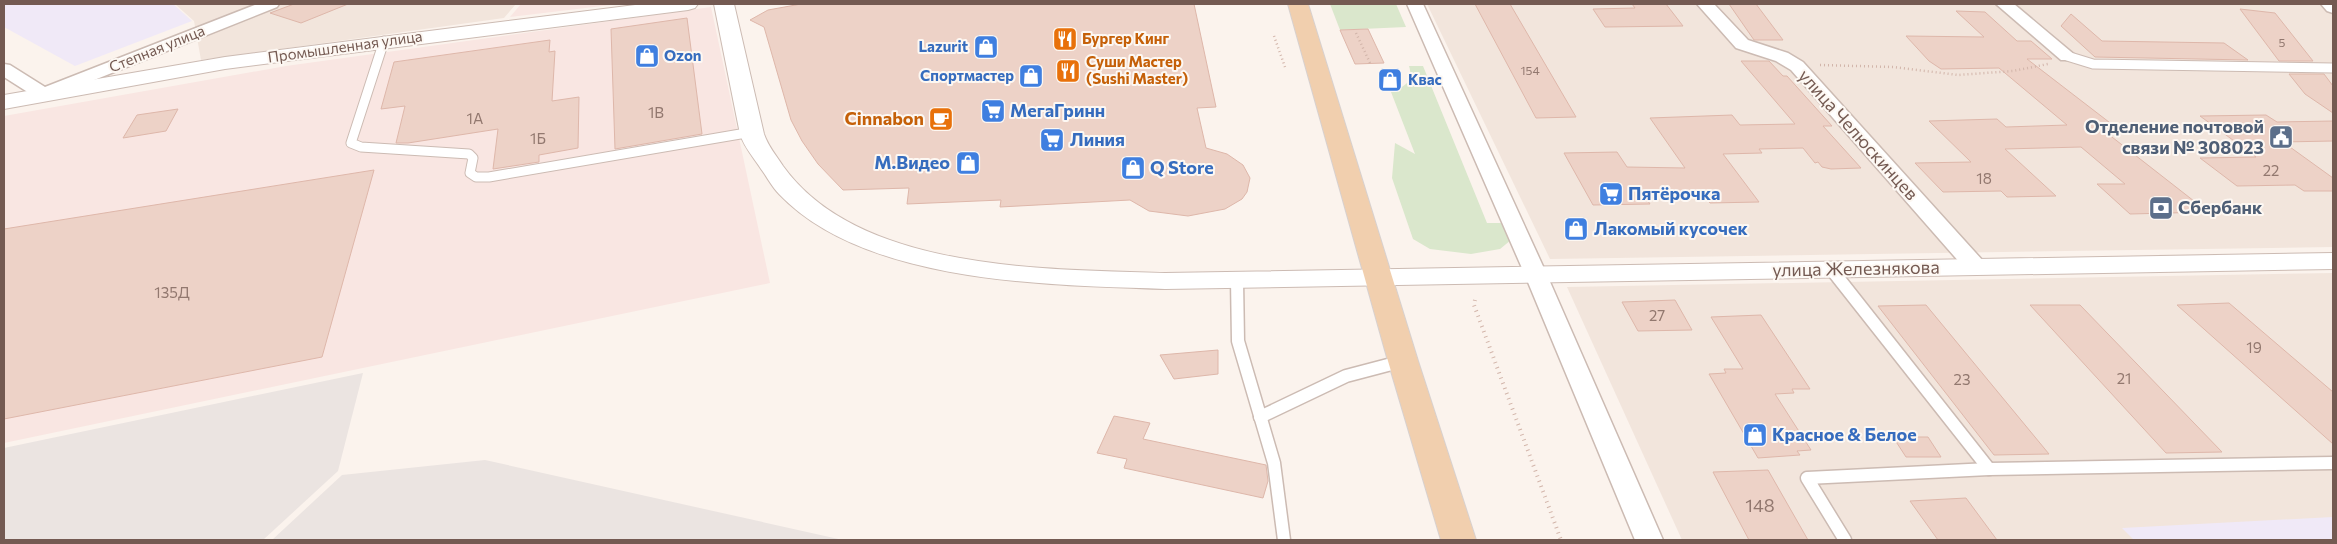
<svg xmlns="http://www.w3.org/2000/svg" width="2337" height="544" font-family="Commissioner,sans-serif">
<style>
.residential{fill:#f2e5dc}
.commercial{fill:#f9e6e2}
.industrial{fill:#ebe4e1}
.education{fill:#f0e9f7}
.green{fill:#dae7cc}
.building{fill:#edd2c7;stroke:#deb7aa}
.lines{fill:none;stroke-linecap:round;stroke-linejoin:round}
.service-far1-casing{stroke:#ccbbb3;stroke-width:11}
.service-casing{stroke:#ccbbb3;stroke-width:15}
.minor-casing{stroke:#ccbbb3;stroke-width:3}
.tertiary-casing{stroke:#ccbbb3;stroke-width:2}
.primary-casing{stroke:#d8d1cf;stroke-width:2}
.path-far1{stroke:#d2b5aa;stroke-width:2.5;stroke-dasharray:1 3;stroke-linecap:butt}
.path{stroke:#d2b5aa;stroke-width:4;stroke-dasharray:1 4.5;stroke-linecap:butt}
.service-far1{stroke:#fff;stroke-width:9}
.service{stroke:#fff;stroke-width:12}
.minor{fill:#fff;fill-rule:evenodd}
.tertiary{fill:#fff;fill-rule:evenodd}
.primary{fill:#f1cfae;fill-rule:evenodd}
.labels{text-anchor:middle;stroke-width:4;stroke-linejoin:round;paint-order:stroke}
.far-number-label{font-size:12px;fill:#92786f}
.far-food-label{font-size:15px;font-weight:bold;fill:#c56008;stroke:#fdf8f3;text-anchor:start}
.far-street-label{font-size:15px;fill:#745a52;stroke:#fdf8f3}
.far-shop-label{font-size:15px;font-weight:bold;fill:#366cbe;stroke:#fdf8f3;text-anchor:end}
.number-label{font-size:15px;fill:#92786f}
.shop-label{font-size:18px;font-weight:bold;fill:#366cbe;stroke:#fdf8f3;text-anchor:start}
.food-label{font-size:18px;font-weight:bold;fill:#c56008;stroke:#fdf8f3;text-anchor:end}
.service-label{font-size:18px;font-weight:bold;fill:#4e5e75;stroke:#fdf8f3;text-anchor:end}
.street-label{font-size:18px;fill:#745a52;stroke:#fdf8f3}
.near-number-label{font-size:18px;fill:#92786f}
</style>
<rect width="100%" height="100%" fill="#fbf3ed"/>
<g class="residential">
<polygon points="175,4 516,4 504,18 201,60 194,21"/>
<polygon points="1427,4 2333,4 2333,247 1550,259"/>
<polygon points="2333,273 2333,540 1682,540 1567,287"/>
</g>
<g class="commercial">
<polygon points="521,4 619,4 510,17"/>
<polygon points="711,7 770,283 4,443 4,116 286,66"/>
</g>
<g class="industrial">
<polygon points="363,373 338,471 263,540 4,540 4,448"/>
<polygon points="485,460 843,540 272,540 342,475"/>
</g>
<g class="education">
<polygon points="4,4 173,4 192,21 75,66 4,27"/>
<polygon points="2333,517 2333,540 2134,540 2122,528"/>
</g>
<g class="green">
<polygon points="1330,4 1396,4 1406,27 1340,30"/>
<path d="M1409,66H1423L1487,223H1509L1511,240L1500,249L1471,254L1430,249L1413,239L1392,178L1395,143L1415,154L1391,92C1404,87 1414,82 1409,66Z"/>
</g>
<g class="building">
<polygon points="294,4 348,4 301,23 270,13"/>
<polygon points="801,4 1194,4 1216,107 1197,108 1206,148 1227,154 1243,165 1250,178 1247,192 1242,199 1225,209 1188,216 1149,211 1130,200 1000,207 1001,200 907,204 909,188 843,190 818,164 802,141 791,120 764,27 750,20 768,10"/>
<polygon points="1475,4 1510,4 1576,117 1536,118"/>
<polygon points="1632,4 1666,4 1683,26 1605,27 1593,9 1635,8"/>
<polygon points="1729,4 1756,4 1783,40 1754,40"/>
<polygon points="2240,9 2275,13 2313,61 2279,61"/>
<polygon points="1956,11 1985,12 2017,41 2031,41 2052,59 2027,59 2118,129 2103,130 2208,212 2130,214 2097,184 2125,184 2081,147 2005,149 2056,196 2007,197 2001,191 1943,192 1915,163 1971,162 1929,121 1997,119 2006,127 2067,125 1999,68 1941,69 1929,61 1906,36 1984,37"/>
<polygon points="2071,14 2102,41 2224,43 2248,60 2095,57 2061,26"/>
<polygon points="687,18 702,134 615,149 611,29"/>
<polygon points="1368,29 1384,63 1355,64 1340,30"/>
<polygon points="550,40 549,52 555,51 552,101 579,97 578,148 539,155 539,162 493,169 498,129 408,143 396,143 405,106 381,109 394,62"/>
<polygon points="1741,61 1769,61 1783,76 1787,76 1832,126 1823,126 1861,168 1831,169 1822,167 1818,162 1815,163 1803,148 1759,149 1762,153 1723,154 1759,202 1710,203 1705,197 1646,198 1650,204 1593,205 1564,153 1617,152 1627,167 1685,168 1650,118 1732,115 1740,125 1795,124"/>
<polygon points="2289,74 2324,74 2333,86 2333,113 2305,94"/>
<polygon points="178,109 166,131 123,138 137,115"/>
<polygon points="2266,115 2277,122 2333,121 2333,141 2283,142 2333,178 2333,191 2304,191 2295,185 2237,186 2200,158 2256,157 2200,116"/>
<polygon points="374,170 322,357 4,419 4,229"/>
<polygon points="1675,300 1692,330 1638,331 1622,302"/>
<polygon points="2229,303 2333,392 2333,444 2177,305"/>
<polygon points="1926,305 2049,454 1994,455 1878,306"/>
<polygon points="2030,305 2080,305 2222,452 2166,453"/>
<polygon points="1761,315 1810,389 1792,389 1794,393 1775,394 1811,450 1797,451 1800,455 1758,458 1709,374 1726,373 1724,369 1743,369 1711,317"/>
<polygon points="1218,350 1218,374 1174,379 1160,355"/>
<polygon points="1114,416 1150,423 1143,439 1266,465 1268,481 1263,498 1124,468 1127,459 1097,453"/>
<polygon points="1893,437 1928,437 1941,457 1906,457"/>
<polygon points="1768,470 1808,540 1749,540 1713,472"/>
<polygon points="1966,498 1997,540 1938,540 1910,501"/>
</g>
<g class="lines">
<defs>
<g id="service-far1">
<polyline points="384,41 351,143 361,147 469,154 473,158 470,173 476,177 489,177 752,132"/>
<polyline points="2067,56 2093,64 2333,68"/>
</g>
<g id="service">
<polyline points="1832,270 1989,469"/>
<polyline points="1237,280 1238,341 1274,463 1284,540"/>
<polyline points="1260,417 1346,376 1403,361"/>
<polyline points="1845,540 1807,478 1989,469 2333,463"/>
</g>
<g id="minor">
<polygon points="257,4 279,4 277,7 49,98 37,98 4,77 4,64 10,65 45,87"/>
<polygon points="1407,4 1423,4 1547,275 1663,540 1635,540 1525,275"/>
<polygon points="1697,4 1714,4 1748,40 1788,53 1803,62 1984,262 1987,267 1984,272 1976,274 1968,272 1791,70 1776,61 1736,48"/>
<polygon points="1996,4 2014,4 2076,56 2073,60 2061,60"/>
<polygon points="2321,4 2333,4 2333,13 2327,11"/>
</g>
<g id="tertiary">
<polygon points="643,4 698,4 695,8 688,10 225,69 4,109 4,95 225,57"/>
<path d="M714,4H734L764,134C768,146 776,155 783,166C859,272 1047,269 1165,273L2333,253V269L1165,289C1048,285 865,284 779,194C772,187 767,177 761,169C754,158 744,147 740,134Z"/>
</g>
<polygon id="primary" points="1288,4 1308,4 1418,361 1476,540 1441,540 1388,361"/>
</defs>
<use href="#service-far1" class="service-far1-casing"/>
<use href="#service" class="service-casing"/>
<use href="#minor" class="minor-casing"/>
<use href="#tertiary" class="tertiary-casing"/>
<use href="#primary" class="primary-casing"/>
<g class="path-far1">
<polyline points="1356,33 1370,63"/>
<polyline points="1274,36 1285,67"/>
<polyline points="1820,65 1893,67 1958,75 2013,71 2048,64"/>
</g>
<polyline class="path" points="1475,300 1474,305 1561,540"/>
<use href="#service-far1" class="service-far1"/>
<use href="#service" class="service"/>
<use href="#minor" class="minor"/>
<use href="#tertiary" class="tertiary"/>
<use href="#primary" class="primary"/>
</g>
<defs>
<symbol id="restaurant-square" viewBox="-11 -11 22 22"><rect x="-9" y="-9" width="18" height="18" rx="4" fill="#e8710a" stroke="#fdf8f3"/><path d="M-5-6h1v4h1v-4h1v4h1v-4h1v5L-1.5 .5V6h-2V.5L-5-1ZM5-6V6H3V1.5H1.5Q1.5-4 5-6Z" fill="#fff"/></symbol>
<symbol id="shop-square" viewBox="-11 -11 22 22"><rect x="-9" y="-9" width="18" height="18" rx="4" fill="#3f7fe0" stroke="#fdf8f3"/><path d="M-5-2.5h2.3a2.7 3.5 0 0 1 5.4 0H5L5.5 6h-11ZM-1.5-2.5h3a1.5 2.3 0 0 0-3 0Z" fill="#fff"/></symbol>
<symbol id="supermarket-square" viewBox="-11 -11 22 22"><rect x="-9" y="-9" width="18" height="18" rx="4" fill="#3f7fe0" stroke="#fdf8f3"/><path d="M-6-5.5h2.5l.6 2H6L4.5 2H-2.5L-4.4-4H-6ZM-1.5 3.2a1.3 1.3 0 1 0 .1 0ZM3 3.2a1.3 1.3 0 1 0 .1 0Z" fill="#fff"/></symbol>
<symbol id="cafe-square" viewBox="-11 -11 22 22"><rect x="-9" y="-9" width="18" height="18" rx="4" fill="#e8710a" stroke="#fdf8f3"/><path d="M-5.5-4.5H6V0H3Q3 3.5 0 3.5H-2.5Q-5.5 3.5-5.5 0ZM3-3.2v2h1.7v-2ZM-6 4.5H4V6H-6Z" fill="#fff"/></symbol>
<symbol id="civic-square" viewBox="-11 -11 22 22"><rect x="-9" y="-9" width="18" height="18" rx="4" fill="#5c6f8a" stroke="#fdf8f3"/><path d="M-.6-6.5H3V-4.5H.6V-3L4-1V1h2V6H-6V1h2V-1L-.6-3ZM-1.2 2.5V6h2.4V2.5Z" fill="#fff"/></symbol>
<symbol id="bank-square" viewBox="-11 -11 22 22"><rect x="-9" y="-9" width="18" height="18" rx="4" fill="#5c6f8a" stroke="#fdf8f3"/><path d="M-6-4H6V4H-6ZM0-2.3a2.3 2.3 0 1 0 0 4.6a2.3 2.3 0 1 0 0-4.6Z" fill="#fff"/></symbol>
</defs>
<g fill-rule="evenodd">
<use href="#restaurant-square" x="1051" y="25" width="28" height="28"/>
<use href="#shop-square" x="972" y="33" width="28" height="28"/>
<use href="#shop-square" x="633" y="42" width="28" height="28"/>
<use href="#restaurant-square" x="1054" y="57" width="28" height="28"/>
<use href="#shop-square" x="1017" y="62" width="28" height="28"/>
<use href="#shop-square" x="1376" y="66" width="28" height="28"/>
<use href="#supermarket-square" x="979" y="97" width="28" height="28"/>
<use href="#cafe-square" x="927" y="105" width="28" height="28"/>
<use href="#civic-square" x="2267" y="123" width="28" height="28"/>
<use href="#supermarket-square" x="1038" y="126" width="28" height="28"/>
<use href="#shop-square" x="954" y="149" width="28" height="28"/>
<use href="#shop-square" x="1119" y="154" width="28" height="28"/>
<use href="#supermarket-square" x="1597" y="180" width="28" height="28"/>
<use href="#bank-square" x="2147" y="194" width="28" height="28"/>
<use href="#shop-square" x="1562" y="215" width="28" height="28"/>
<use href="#shop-square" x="1741" y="421" width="28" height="28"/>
</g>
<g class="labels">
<g class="far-number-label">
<text x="2282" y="47">5</text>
<text x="1530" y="75">154</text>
</g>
<g class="far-food-label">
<text x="1082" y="44">Бургер Кинг</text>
<text x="1086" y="67">Суши Мастер<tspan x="1086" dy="17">(Sushi Master)</tspan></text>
</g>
<g class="far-street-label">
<text transform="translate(345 47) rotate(-8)" y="5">Промышленная улица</text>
<text transform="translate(157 49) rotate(-22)" y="5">Степная улица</text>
</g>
<g class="far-shop-label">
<text x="968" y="52">Lazurit</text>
<text x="664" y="61" text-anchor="start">Ozon</text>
<text x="1014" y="81">Спортмастер</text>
<text x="1408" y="85" text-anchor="start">Квас</text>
</g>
<g class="number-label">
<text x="656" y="118">1В</text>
<text x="475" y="124">1А</text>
<text x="538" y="144">1Б</text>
<text x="2271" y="176">22</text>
<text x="1984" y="184">18</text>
<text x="172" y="298">135Д</text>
<text x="1657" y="321">27</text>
<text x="2254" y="353">19</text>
<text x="2124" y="384">21</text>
<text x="1962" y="385">23</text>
</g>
<g class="shop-label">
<text x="1010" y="117">МегаГринн</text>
<text x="1070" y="146">Линия</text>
<text x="950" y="169" text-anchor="end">М.Видео</text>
<text x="1150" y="174">Q Store</text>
<text x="1628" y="200">Пятёрочка</text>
<text x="1594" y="235">Лакомый кусочек</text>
<text x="1772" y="441">Красное &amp; Белое</text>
</g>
<g class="food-label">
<text x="924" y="125">Cinnabon</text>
</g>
<g class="service-label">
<text x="2264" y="133">Отделение почтовой<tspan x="2264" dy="21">связи № 308023</tspan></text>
<text x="2178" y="214" text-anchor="start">Сбербанк</text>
</g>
<g class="street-label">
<text transform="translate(1858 135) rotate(48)" y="6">улица Челюскинцев</text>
<text transform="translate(1856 269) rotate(-1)" y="6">улица Железнякова</text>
</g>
<g class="near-number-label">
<text x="1760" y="512">148</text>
</g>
</g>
<rect width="2337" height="544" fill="none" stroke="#745a52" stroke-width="10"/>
</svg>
